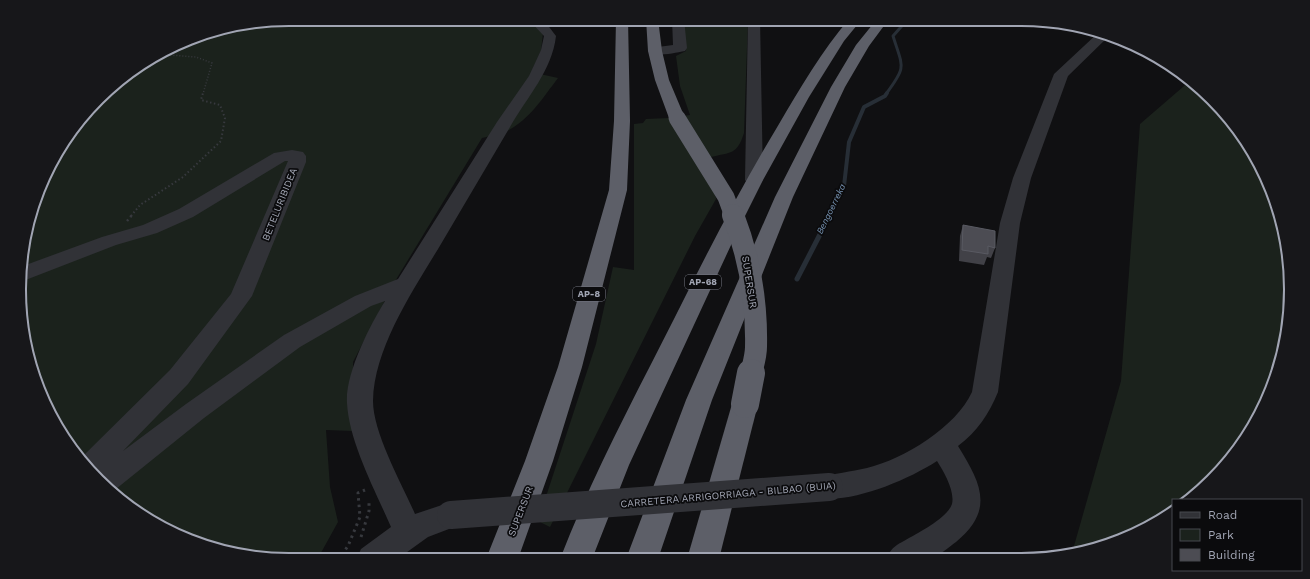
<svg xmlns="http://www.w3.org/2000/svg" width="1310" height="579" font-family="'Work Sans',sans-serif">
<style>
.green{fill:#1b221c}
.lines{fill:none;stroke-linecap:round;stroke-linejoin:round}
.stream-far2{stroke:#272e36;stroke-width:3}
.stream-far1{stroke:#272e36;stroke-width:4}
.stream{stroke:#272e36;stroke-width:5}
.path-far3{stroke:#37393e;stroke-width:1.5;stroke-dasharray:1 2;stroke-linecap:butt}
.path-far2{stroke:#37393e;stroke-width:2;stroke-dasharray:1.5 2.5;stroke-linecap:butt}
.path-far1{stroke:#37393e;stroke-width:2.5;stroke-dasharray:2 3;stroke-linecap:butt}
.path{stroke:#37393e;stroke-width:3;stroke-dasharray:2.5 4;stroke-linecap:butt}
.minor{fill:#313237;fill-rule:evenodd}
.highway{fill:#5d5f68;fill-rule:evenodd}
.minor-bridge{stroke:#313237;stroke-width:28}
.highway-bridge-far2{stroke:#5d5f68;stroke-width:17}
.highway-bridge-far1{stroke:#5d5f68;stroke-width:22}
.highway-bridge{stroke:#5d5f68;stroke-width:28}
.wall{fill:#414147}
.building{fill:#4c4c53;stroke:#595a62}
.labels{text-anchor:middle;stroke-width:3.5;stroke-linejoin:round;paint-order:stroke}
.far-water-label{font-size:9px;font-style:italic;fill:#7692b1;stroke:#0b0b0d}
.shield{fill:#0b0b0d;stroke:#747781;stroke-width:1}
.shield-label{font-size:9px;font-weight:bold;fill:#a1a5b3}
.street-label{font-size:10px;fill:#a1a5b3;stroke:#0b0b0d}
.rim{fill:none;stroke:#a1a5b3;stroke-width:2}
</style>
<rect width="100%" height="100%" fill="#101012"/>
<g class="green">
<path d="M290,19H530L543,33L541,51L533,68L540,74L558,78C542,99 528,122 503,133C497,135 489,136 482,138L394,283L353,362V431L326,430L330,487L338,522L317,560H289L202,546L154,524L111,493L55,425L33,376L21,325L24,237L55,154L111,86L154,55L202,33Z"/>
<path d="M683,19H748L744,133C737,155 731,152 711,157L716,199L695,236L550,527L538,521L596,344L613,267L634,270V124L643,123L646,119L669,118L690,115L680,86L676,56L686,51Z"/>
<polygon points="1191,80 1199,86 1235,125 1263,170 1282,220 1290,272 1289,325 1277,377 1245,440 1199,493 1188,500 1173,500 1173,510 1140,532 1072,553 1121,381 1140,124"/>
</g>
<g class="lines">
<path class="stream-far2" d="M886,94C907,66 903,68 893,36L908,19"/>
<polyline class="stream-far1" points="830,216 844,186 849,142 864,107 885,96 887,93"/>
<polyline class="stream" points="797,279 830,215"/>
<polyline class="path-far3" points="162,52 169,55 196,57 212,63 203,94"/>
<polyline class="path-far2" points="131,216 140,205 183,177 221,141 225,118 220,105 201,100 203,93"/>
<polyline class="path-far1" points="127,221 132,215"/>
<g class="path">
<polyline points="361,537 369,511 369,500"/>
<polyline points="338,560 348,546 360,517 358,493 365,490"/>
</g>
<g class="minor">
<path d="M528,19H543L556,36C552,71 527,97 510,127C487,166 464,205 441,244C414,289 374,347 373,401C373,433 402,484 415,514L451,502L462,506L466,515L462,524L428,537L396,560H356L361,549L391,527C375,490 349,442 347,403C345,374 370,325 385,301L371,306L300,347L204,418L111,493L82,457L170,370L231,294L288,161H285L193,217L157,233L116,245L23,281V266L102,237L143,225L179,209L274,153L292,150L303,152L306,156V162L252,296L188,384L123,451L186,404L284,335L355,296L398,279L497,122L529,76L541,50L544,36Z"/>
<path d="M672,19H684L687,48L685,51C675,53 660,56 650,54L648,51L650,48L673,45Z"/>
<polygon points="748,19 760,19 763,180 760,184 754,185 748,184 745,180"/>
<path d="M1099,32L1110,35L1068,76L1031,178L1020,223L998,392C989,414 977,432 958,446C981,483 995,510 956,542C949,547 938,557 930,558C916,560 901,558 887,558C892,546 897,545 909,538C920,532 948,517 952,504C955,491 944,472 937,461C909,479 864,498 830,499C827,499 822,497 819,496L814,487L819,478C834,473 851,472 867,468C904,459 956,427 972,392L1000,223L1013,178L1054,74Z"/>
</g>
<g class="highway">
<polygon points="616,19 628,19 630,121 627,190 582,367 553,461 518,559 486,559 525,461 558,367 609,190 614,121"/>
<polygon points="646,19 658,19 662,51 669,80 685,118 683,121 677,123 671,121 669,118 655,80 648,51"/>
<path d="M849,19H862L844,41L809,97L763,180L738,230L629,465L592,559H560C592,476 635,396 675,317C708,251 741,187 779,124C800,88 822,51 849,19Z"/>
<polygon points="877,19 889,19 869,46 845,87 793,197 712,400 658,559 626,559 686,400 775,197 831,87 856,45"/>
<polygon points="745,394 754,397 758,404 719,559 687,559 732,404 736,397"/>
</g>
<polyline class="minor-bridge" points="451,515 829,487"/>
<polyline class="highway-bridge-far2" points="677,118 726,197 733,216"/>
<path class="highway-bridge-far1" d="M733,215C749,256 757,302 756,347C756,356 753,365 751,374"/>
<polyline class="highway-bridge" points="745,404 751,373"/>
</g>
<polygon class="wall" points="963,225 995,248 991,258 987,257 984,265 959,261 960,236"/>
<polygon class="building" points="963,225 995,231 995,248 988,246 988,254 962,250"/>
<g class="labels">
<g class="far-water-label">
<text transform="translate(831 209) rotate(-64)" y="3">Bengoerreka</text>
</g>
<g class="shield">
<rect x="685" y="275" width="36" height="14" rx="3"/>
<rect x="573" y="287" width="32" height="14" rx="3"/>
</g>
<g class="shield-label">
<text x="703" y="285">AP-68</text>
<text x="589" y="297">AP-8</text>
</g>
<g class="street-label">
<text transform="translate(279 204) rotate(-68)" y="4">BETELURIBIDEA</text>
<text transform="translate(750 282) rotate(81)" y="4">SUPERSUR</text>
<text transform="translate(728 494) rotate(-5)" y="4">CARRETERA ARRIGORRIAGA - BILBAO (BUIA)</text>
<text transform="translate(520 511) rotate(-69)" y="4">SUPERSUR</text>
</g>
</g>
<path d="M0 0H1310V579H0ZM289 26H1021A263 263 0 0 1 1284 289V290A263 263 0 0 1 1021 553H289A263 263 0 0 1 26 290V289A263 263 0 0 1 289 26Z" fill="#17171a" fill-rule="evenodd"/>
<path class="rim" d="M289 26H1021A263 263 0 0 1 1284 289V290A263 263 0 0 1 1021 553H289A263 263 0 0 1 26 290V289A263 263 0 0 1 289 26Z"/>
<rect x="1172" y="499" width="130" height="72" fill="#0b0b0d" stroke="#47494f"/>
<rect x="1180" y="512" width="20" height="6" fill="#313237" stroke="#47494f"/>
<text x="1208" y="519" font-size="12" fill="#a1a5b3">Road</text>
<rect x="1180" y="529" width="20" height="12" fill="#1b221c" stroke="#47494f"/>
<text x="1208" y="539" font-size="12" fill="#a1a5b3">Park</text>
<rect x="1180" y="549" width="20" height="12" fill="#4c4c53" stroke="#47494f"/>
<text x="1208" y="559" font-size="12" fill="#a1a5b3">Building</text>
</svg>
